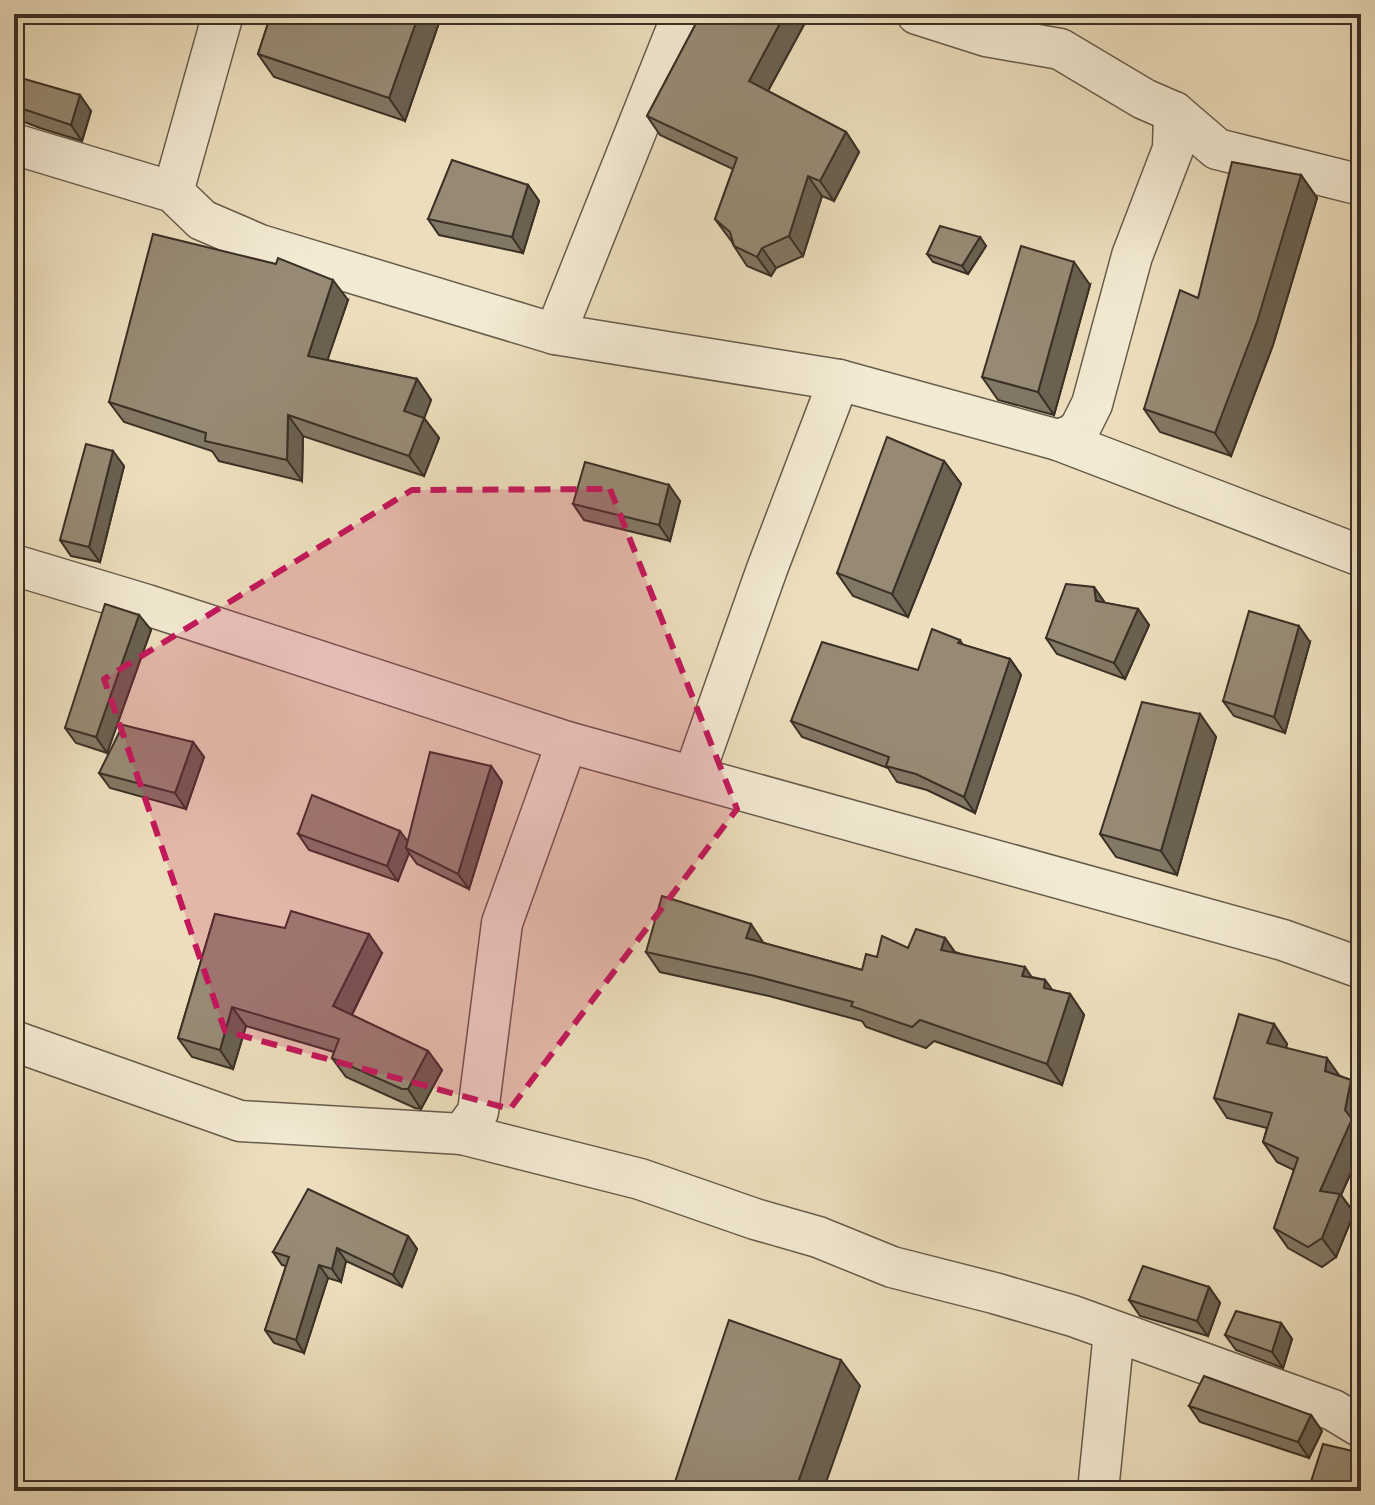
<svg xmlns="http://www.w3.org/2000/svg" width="1375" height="1505" font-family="'IM FELL French Canon',serif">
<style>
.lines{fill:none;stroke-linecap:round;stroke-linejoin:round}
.street-casing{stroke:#675c4c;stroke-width:43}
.street{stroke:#f3ead3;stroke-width:40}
.wall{fill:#827764;stroke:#3b3026;stroke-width:2}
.shaded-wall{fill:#6a6151;stroke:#3b3026;stroke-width:2}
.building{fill:#978a74;stroke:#3b3026;stroke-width:2}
.marked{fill:#c2185b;fill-opacity:0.2;stroke:#c2185b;stroke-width:6;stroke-dasharray:16 10;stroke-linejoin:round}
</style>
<rect width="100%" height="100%" fill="#ecdebc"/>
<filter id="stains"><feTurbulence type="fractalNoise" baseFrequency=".0025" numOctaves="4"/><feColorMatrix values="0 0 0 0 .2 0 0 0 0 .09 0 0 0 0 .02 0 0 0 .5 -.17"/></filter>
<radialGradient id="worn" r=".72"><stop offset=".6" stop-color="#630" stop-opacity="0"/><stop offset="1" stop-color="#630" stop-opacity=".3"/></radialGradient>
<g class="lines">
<defs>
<g id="street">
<polyline points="917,14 986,36 1060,49 1144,99 1174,112 1173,149 1132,256 1092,404 1080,428 1072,435 1058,440"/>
<polyline points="1174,112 1217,149 1361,185"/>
<polyline points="14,144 173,192 202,220 260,245 555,334 839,380 1058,440 1361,556"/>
<polyline points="173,192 223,14"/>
<polyline points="555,334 678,26 687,14"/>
<polyline points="14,565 147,605 567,742 1283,940 1361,968"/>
<polyline points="694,775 767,569 839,380"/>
<polyline points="14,1041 240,1121 462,1134 640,1179 755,1219 818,1237 892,1267 994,1293 1073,1316 1333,1410 1361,1427"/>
<polyline points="462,1134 478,1112 502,923 567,742"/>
<polyline points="1098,1491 1114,1332"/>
</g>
</defs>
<use href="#street" class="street-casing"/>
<use href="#street" class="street"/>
</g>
<g class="wall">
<polygon points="271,14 442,14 405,121 274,77 258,54"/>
<polygon points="701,14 802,14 806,21 768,91 846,132 859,152 834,201 822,196 803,256 776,268 771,276 747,266 734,246 732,242 715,219 733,169 660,135 647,116"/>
<polygon points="14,76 91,111 82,141 40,128 14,118"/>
<polygon points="1301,175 1317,198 1273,345 1231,456 1160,432 1144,409"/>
<polygon points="528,185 539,201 523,253 439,235 428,219"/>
<polygon points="980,237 986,246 968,274 933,262 927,254"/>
<polygon points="1090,285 1054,415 998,400 982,377"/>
<polygon points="348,300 327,360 417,379 431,400 424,418 439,438 424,476 303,436 302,481 219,461 212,451 124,422 109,402"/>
<polygon points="944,461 961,484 908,617 853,596 837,573"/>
<polygon points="124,466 100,562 71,556 60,540"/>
<polygon points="680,501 670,541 584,520 573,504"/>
<polygon points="1094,587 1105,603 1138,609 1149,625 1125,679 1057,654 1046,638"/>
<polygon points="139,615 151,630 107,753 76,743 65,728"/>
<polygon points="960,640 963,645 1010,659 1021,675 975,813 927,790 897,782 888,768 802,737 791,721 918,670"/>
<polygon points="1310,642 1285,733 1234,716 1223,701"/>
<polygon points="1200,714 1216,737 1177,875 1116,857 1100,834"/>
<polygon points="193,742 204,757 186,809 110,788 99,773"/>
<polygon points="491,766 502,782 469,889 417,864 409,853 398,881 309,850 298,834 408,841"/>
<polygon points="215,914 382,953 352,1015 428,1051 442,1070 421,1109 415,1108 346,1077 332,1058 334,1052 246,1026 233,1069 192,1057 178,1038"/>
<polygon points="945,938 955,952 1032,977 1045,980 1052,990 1070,994 1084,1015 1062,1085 934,1041 926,1048 866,1027 862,1021 769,996 660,972 646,952 764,943 862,970 877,957 908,948"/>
<polygon points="1274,1024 1287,1044 1286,1048 1340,1076 1351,1080 1361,1094 1361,1121 1359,1129 1361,1131 1361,1150 1341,1195 1354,1213 1336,1257 1322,1267 1288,1248 1274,1228 1294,1170 1277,1162 1263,1142 1267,1128 1227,1118 1214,1098"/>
<polygon points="408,1236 417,1249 402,1287 346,1261 341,1282 328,1278 304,1353 274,1343 265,1330 286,1266 282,1265 273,1252"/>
<polygon points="1209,1287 1220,1303 1208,1336 1140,1316 1129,1300"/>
<polygon points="1281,1323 1292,1339 1283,1368 1236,1350 1225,1335"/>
<polygon points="1189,1406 1311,1415 1322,1431 1309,1458 1200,1422"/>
</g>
<g class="shaded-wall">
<polygon points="419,14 442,14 405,121 389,98"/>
<polygon points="785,14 802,14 806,21 763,100 749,81"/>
<polygon points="80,95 91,111 82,141 71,125"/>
<polygon points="846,132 859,152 834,201 820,181"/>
<polygon points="1301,175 1317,198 1273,345 1231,456 1215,433"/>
<polygon points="808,176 822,196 803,256 789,236"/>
<polygon points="528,185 539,201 523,253 512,237"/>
<polygon points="980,237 986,246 968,274 962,266"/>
<polygon points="762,248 776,268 771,276 757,257"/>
<polygon points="14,256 23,270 14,328"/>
<polygon points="1074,262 1090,285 1054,415 1038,392"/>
<polygon points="333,280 348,300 322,376 308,356"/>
<polygon points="417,379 431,400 419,432 404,411"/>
<polygon points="288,415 303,436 302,481 287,460"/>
<polygon points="424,418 439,438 424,476 409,456"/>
<polygon points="113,451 124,466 100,562 89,547"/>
<polygon points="944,461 961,484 908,617 892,594"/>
<polygon points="669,485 680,501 670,541 659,525"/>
<polygon points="1094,587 1105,603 1096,601"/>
<polygon points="1138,609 1149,625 1125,679 1114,663"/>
<polygon points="139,615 151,630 107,753 96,737"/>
<polygon points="1299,626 1310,642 1285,733 1274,717"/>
<polygon points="1010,659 1021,675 975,813 964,797"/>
<polygon points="1200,714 1216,737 1177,875 1161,851"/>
<polygon points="193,742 204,757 186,809 175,793"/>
<polygon points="491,766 502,782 469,889 458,874"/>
<polygon points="400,831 412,847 406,848 409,853 398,881 387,866"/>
<polygon points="751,924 765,945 746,938"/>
<polygon points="369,934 382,953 346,1026 333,1006"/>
<polygon points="945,938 959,959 941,950"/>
<polygon points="1025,967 1039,988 1022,976"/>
<polygon points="1045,980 1060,1000 1044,988"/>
<polygon points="1070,994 1084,1015 1062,1085 1047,1064"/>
<polygon points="232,1007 246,1026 233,1069 220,1050"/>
<polygon points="1274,1024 1287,1044 1281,1062 1267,1043"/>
<polygon points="428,1051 442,1070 421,1109 408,1089"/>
<polygon points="1327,1058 1341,1078 1325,1071"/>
<polygon points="1351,1080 1361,1094 1361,1121 1359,1129 1361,1131 1361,1150 1341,1195 1354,1213 1336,1257 1322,1238 1320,1191 1345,1110"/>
<polygon points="408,1236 417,1249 402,1287 393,1275"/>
<polygon points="337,1248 346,1261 341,1282 332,1269"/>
<polygon points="319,1265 328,1278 304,1353 296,1340"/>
<polygon points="1209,1287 1220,1303 1208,1336 1197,1321"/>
<polygon points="1281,1323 1292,1339 1283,1368 1272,1352"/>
<polygon points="841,1360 860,1386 823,1491 795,1491"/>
<polygon points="1311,1415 1322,1431 1309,1458 1298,1442"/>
</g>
<g class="building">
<polygon points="271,14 419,14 389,98 258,54"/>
<polygon points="701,14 785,14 749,81 846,132 820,181 808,176 789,236 762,248 757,257 734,246 730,232 715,219 737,158 647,116"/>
<polygon points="14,76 80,95 71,125 14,106"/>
<polygon points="452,160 528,185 512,237 428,219"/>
<polygon points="1232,162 1301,175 1257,322 1215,433 1144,409 1180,290 1198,298"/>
<polygon points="940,226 980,237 962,266 927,254"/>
<polygon points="153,234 276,264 278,258 333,280 308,356 417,379 404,411 424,418 409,456 288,415 287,460 205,441 206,433 109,402"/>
<polygon points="1021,246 1074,262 1038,392 982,377"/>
<polygon points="887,437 944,461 892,594 837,573"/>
<polygon points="86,444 113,451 89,547 60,540"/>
<polygon points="585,462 669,485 659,525 573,504"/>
<polygon points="1066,584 1094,587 1096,601 1138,609 1114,663 1046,638"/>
<polygon points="105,604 139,615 96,737 65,728"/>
<polygon points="1249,611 1299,626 1274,717 1223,701"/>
<polygon points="932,629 960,640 958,643 1010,659 964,797 916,774 886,766 889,757 791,721 822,642 918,670"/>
<polygon points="1142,702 1200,714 1161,851 1100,834"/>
<polygon points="123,725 193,742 175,793 99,773"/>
<polygon points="430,752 491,766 458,874 406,848"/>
<polygon points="312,795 400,831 387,866 298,834"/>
<polygon points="662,896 751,924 746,938 862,970 866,954 877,957 882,936 908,948 916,929 945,938 941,950 1025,967 1022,976 1045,980 1044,988 1070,994 1047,1064 920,1020 912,1027 851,1006 853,1002 755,976 646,952"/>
<polygon points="291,911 369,934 333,1006 428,1051 408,1089 402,1089 332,1058 339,1039 232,1007 220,1050 178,1038 215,914 285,928"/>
<polygon points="1239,1014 1274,1024 1267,1043 1327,1058 1325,1071 1351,1080 1345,1110 1352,1119 1320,1191 1340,1194 1322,1238 1308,1247 1274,1228 1298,1158 1263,1142 1272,1113 1214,1098"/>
<polygon points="308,1189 408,1236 393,1275 337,1248 332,1269 319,1265 296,1340 265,1330 289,1257 273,1252"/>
<polygon points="1143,1266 1209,1287 1197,1321 1129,1300"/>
<polygon points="1236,1311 1281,1323 1272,1352 1225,1335"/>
<polygon points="729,1320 841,1360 795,1491 672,1491"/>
<polygon points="1204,1376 1311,1415 1298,1442 1189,1406"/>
<polygon points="1323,1444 1361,1453 1361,1491 1308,1491"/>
<polygon points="530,1486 544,1491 528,1491"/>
</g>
<path class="marked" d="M610,489L737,809L510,1109L225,1031L104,679L412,490Z"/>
<rect width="1375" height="1505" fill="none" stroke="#ecdebc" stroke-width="48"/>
<rect x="16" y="16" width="1343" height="1473" fill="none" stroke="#3b3026" stroke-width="4"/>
<rect x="24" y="24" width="1327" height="1457" fill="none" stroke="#3b3026" stroke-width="2"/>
<rect width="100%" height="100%" filter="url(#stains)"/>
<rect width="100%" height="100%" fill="url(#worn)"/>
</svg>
